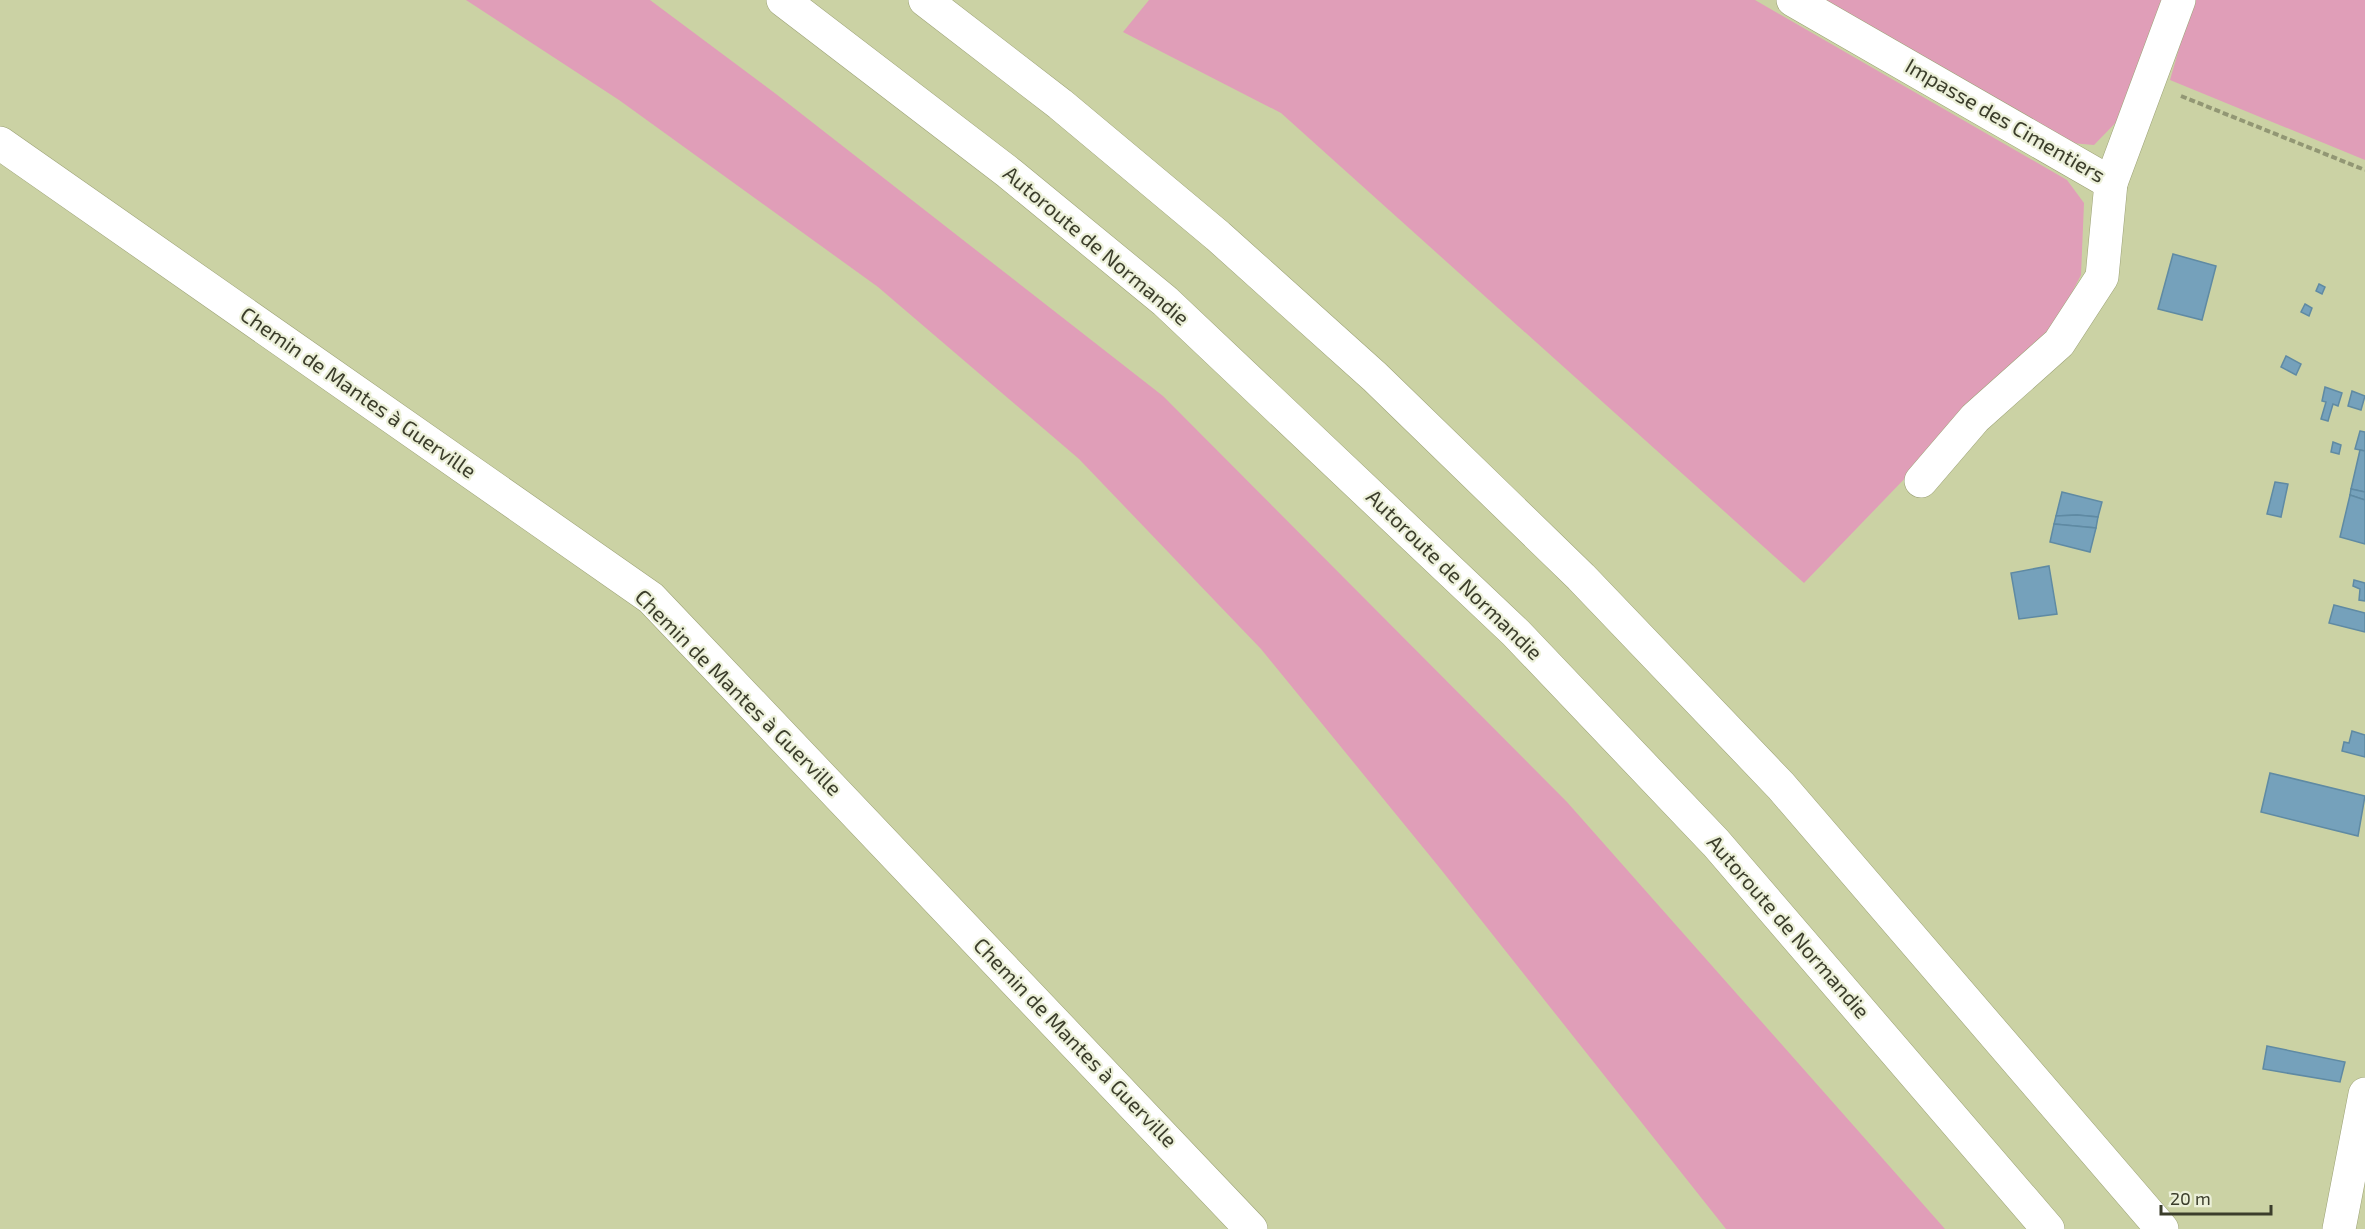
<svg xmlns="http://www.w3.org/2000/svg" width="2365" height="1229" font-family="'Exo 2',sans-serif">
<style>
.green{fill:#e09eb8}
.building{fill:#75a1bb;stroke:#5f8aa3;stroke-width:1.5}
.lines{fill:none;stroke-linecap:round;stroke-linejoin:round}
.street-casing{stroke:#9ca276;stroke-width:34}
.secondary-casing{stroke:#9ca276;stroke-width:34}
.highway-casing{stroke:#9ca276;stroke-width:34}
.path{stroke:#929774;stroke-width:4;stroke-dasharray:6 3;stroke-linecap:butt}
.street{stroke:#fff;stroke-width:33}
.secondary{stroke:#fff;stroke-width:33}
.highway{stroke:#fff;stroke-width:33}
.labels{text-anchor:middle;stroke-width:4.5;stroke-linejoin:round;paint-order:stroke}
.street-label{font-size:21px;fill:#3b3d2b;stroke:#ecf0d9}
</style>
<rect width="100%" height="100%" fill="#cbd2a4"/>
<g class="green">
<polygon points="466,0 650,0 776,94 1163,396 1567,802 1945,1229 1726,1229 1439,867 1261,649 1079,459 878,287 619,100"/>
<polygon points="1149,0 1755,0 2067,180 2084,203 2081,275 2051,333 1912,471 1804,583 1281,113 1123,32"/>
<polygon points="1818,0 2165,0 2129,109 2094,145 2060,142"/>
<polygon points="2193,0 2365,0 2365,160 2170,80"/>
</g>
<g class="building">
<polygon points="2173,254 2216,266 2202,320 2158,309"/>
<polygon points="2319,284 2325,287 2322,294 2316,291"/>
<polygon points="2305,304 2312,308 2309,316 2301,312"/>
<polygon points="2286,356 2301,364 2296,375 2281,367"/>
<polygon points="2325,387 2342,393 2338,406 2333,404 2328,421 2321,419 2326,402 2322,401"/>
<polygon points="2352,391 2365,396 2361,410 2348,406"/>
<polygon points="2360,431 2365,432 2365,451 2355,449"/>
<polygon points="2333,442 2341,445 2339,454 2331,452"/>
<polygon points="2360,450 2365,451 2365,492 2351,489"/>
<polygon points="2275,482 2288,484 2281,517 2267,514"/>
<polygon points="2351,489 2365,492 2365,500 2350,495"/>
<polygon points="2062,492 2102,502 2098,517 2077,515 2056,516"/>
<polygon points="2350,495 2365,500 2365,544 2340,537"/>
<polygon points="2077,515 2098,517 2096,528 2054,524 2056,516"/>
<polygon points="2054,524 2096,528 2090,552 2050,542"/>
<polygon points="2049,566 2057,614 2019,619 2011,573"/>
<polygon points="2354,580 2365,583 2365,601 2359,600 2360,589 2353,586"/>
<polygon points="2334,605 2365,613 2365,632 2329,623"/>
<polygon points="2352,731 2365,735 2365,757 2342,751 2344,742 2349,743"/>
<polygon points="2270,773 2365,796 2358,836 2261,812"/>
<polygon points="2267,1046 2345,1062 2340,1082 2263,1069"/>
</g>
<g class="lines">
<defs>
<g id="street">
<polyline points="1793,0 2111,183 2179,0"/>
<polyline points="0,143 651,598 1251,1229"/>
<polyline points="1921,481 1975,418 2059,343 2102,277 2111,183"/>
</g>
<polyline id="secondary" points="2339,1229 2365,1094"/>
<g id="highway">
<polyline points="783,0 1009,173 1165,301 1516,633 1716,843 2048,1229"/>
<polyline points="925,0 1060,104 1218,236 1375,377 1581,577 1781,786 2162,1229"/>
</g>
</defs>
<use href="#street" class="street-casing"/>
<use href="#secondary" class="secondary-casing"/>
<use href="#highway" class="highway-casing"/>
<polyline class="path" points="2181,96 2365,170"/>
<use href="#street" class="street"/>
<use href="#secondary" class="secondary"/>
<use href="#highway" class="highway"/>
</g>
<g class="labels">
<g class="street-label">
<text transform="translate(2005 121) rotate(30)" y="7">Impasse des Cimentiers</text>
<text transform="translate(1096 246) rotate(40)" y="7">Autoroute de Normandie</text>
<text transform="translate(358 393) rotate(35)" y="7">Chemin de Mantes à Guerville</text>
<text transform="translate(1454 575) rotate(44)" y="7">Autoroute de Normandie</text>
<text transform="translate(738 693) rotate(45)" y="7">Chemin de Mantes à Guerville</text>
<text transform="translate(1788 927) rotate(49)" y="7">Autoroute de Normandie</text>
<text transform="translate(1075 1043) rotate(46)" y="7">Chemin de Mantes à Guerville</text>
</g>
</g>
<path d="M2161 1205v9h110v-9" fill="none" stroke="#3b3d2b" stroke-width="3"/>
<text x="2170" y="1205" font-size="18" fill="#3b3d2b" stroke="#ecf0d9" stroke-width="4.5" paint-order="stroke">20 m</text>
</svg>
